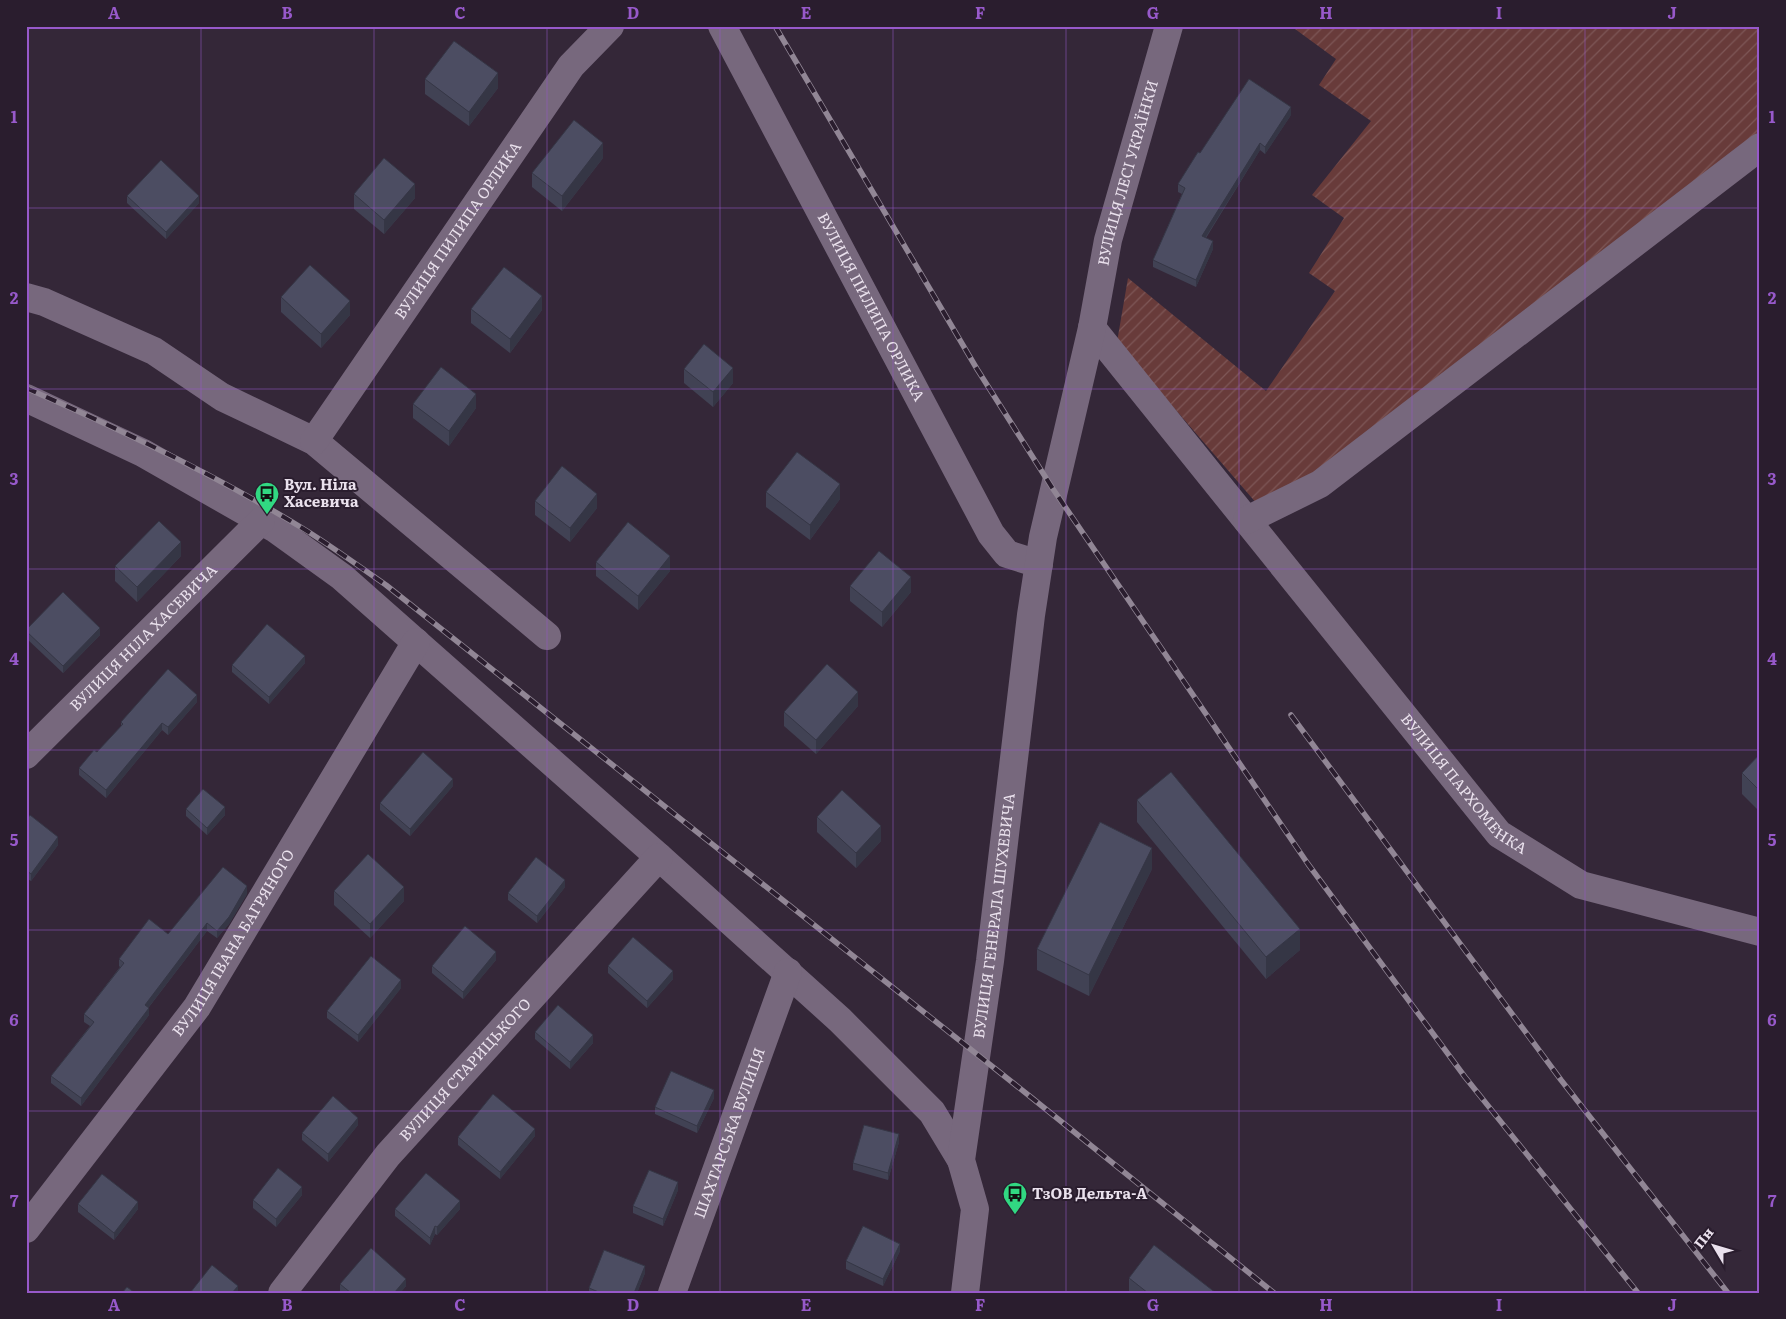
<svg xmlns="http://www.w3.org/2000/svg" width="1786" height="1319" font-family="Literata,serif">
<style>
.garden{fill:url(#garden-furrows)}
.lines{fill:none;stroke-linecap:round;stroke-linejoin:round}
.minor{stroke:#77687d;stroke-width:28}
.rail-casing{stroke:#918695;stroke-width:5.5}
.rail{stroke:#2a1d2e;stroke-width:4;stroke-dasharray:11;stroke-linecap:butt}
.wall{fill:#414254}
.shaded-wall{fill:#353645}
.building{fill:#4c4d62;stroke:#353645}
.grid{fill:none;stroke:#9759ca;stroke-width:1;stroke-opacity:0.55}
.labels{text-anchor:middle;stroke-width:4;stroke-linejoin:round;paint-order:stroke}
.street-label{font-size:15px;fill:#eae1ed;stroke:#2a1d2e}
.poi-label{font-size:15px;font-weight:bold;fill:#eae1ed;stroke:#2a1d2e;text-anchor:start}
.neatline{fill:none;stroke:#9759ca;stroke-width:2}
.grid-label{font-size:16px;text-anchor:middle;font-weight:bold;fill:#9759ca}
</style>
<defs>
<pattern id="garden-furrows" width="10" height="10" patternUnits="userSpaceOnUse" patternTransform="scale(1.25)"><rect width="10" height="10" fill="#683b3a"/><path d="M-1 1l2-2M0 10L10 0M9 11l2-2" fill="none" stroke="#7e5757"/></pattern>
</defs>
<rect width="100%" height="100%" fill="#342738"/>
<polygon class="garden" points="1297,26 1760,26 1760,147 1264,512 1117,342 1128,278 1266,391 1335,291 1309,273 1344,218 1312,195 1371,121 1319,85 1336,59 1295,29"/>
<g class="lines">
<g class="minor">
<path id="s1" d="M722,26L991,534L1007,554L1039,564"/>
<polyline points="26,297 44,302 154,351 222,397 314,441 547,636"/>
<path id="s2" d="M1092,328L1499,834L1581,885L1760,932"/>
<polyline points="26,398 143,453 274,528 342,577 659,857 840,1020 932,1112 961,1160"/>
<path id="s3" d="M314,441L571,66L610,26"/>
<polyline points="1247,520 1320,484 1760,147"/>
<path id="s4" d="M26,755L261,521"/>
<path id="s5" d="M26,1229L197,1007L416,642"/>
<path id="s6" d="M282,1293L388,1155L659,857"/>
<path id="s7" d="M672,1293L788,972"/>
<path id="s8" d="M965,1293L975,1209L961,1160L990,961L1031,615L1043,537L1092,328L1108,240L1169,26"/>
</g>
<defs>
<g id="rail">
<polyline points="775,26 977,369 1053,489 1308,864 1465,1077 1638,1293"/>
<path d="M26,388C122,430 218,476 307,531C334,548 360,567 386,585L1032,1098L1274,1293"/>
<polyline points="1291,715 1561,1080 1728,1293"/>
</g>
</defs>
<use href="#rail" class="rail-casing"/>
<use href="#rail" class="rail"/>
</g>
<g class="wall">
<polygon points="425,79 498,88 469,126 425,94"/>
<polygon points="1291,115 1265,154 1260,150 1206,238 1213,249 1196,287 1153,267 1153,260 1182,194 1178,192 1178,184 1200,153"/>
<polygon points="603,158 562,211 532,187 532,173"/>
<polygon points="354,194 415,198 384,234 354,209"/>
<polygon points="127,196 199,203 166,239 127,203"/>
<polygon points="281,297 350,315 321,348 281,312"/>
<polygon points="471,309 542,310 510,353 471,323"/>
<polygon points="684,369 733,383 713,407 684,383"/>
<polygon points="413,404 476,408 449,446 413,418"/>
<polygon points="766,492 840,499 810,540 766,507"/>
<polygon points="535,501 597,508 570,542 535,515"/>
<polygon points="181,556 137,602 115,581 115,566"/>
<polygon points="596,562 670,571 638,610 596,576"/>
<polygon points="850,586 911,592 882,627 850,601"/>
<polygon points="26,630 100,635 63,673 26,638"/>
<polygon points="305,663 269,704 232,672 232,665"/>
<polygon points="197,702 168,735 162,730 106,798 79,775 79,768 97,752 121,727 121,722"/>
<polygon points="858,706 816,754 784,726 784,712"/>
<polygon points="1760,754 1760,812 1742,794 1742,773"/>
<polygon points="453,786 410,836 380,810 380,803"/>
<polygon points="1137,800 1300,950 1266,979 1137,822"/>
<polygon points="186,809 225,815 207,835 186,816"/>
<polygon points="817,817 881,841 856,868 817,832"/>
<polygon points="26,820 58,845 31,881 26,878"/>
<polygon points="1152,869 1089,996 1037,970 1037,949"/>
<polygon points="565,887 537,923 508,900 508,893"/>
<polygon points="334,891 404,901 370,938 334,905"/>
<polygon points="247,894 229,924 217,938 207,931 149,1007 149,1015 81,1106 51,1083 51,1076 90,1026 84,1022 84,1014 120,967 119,966 119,959"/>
<polygon points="496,960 463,999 432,973 432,966"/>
<polygon points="608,966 673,979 647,1008 608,973"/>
<polygon points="401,988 358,1042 327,1018 327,1011"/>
<polygon points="535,1032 593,1043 570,1069 535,1039"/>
<polygon points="714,1098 697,1133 655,1114 655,1107"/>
<polygon points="358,1125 328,1162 302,1140 302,1133"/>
<polygon points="535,1136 500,1179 458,1145 458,1137"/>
<polygon points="899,1142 888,1180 853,1170 853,1163"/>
<polygon points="678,1190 663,1226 633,1213 633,1206"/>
<polygon points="302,1195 276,1227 253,1208 253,1200"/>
<polygon points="78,1204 138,1209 114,1240 78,1212"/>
<polygon points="395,1209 460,1209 437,1235 435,1234 430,1245 395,1216"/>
<polygon points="900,1251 883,1286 846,1269 846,1261"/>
<polygon points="645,1273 637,1293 589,1293 589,1288"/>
<polygon points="1129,1278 1216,1293 1130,1293 1129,1292"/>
<polygon points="340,1284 406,1286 400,1293 342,1293 340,1291"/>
</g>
<g class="shaded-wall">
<polygon points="26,26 33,26 26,33"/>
<polygon points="498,73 498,88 469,126 469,112"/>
<polygon points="1291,107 1291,115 1265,154 1265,147"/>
<polygon points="603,143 603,158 562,211 562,196"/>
<polygon points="1260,143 1260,150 1202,243 1202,236"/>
<polygon points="415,184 415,198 384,234 384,220"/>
<polygon points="199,196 199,203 166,239 166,232"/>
<polygon points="1213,241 1213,249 1196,287 1196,280"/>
<polygon points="542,296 542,310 510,353 510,339"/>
<polygon points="350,301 350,315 321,348 321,334"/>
<polygon points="733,368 733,383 713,407 713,392"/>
<polygon points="476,394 476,408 449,446 449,431"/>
<polygon points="840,484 840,499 810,540 810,525"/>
<polygon points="597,494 597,508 570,542 570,528"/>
<polygon points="181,542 181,556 137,602 137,587"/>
<polygon points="670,556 670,571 638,610 638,596"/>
<polygon points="911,577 911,592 882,627 882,612"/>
<polygon points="100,628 100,635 63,673 63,666"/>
<polygon points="305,656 305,663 269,704 269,697"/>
<polygon points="858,692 858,706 816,754 816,740"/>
<polygon points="197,695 197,702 168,735 168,727"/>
<polygon points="162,723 162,730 106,798 106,790"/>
<polygon points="453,779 453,786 410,836 410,829"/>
<polygon points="225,807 225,815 207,835 207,828"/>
<polygon points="881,826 881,841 856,868 856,853"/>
<polygon points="58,837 58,845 31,881 31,874"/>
<polygon points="1152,848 1152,869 1089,996 1089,975"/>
<polygon points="565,880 565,887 537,923 537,916"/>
<polygon points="247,886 247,894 229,924 217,938 217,931"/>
<polygon points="404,887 404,901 370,938 370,924"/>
<polygon points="207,923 207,931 145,1012 145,1005"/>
<polygon points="1300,929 1300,950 1266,979 1266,957"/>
<polygon points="496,952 496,960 463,999 463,992"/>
<polygon points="673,971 673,979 647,1008 647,1001"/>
<polygon points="401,980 401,988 358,1042 358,1035"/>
<polygon points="149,1008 149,1015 81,1106 81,1098"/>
<polygon points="593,1035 593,1043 570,1069 570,1062"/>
<polygon points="714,1090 714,1098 697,1133 697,1126"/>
<polygon points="358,1118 358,1125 328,1162 328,1154"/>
<polygon points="535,1129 535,1136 500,1179 500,1172"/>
<polygon points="899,1134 899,1142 888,1180 888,1173"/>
<polygon points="678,1182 678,1190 663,1226 663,1219"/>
<polygon points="302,1187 302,1195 276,1227 276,1219"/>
<polygon points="460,1201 460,1209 437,1235 437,1227"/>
<polygon points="138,1202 138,1209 114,1240 114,1233"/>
<polygon points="435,1226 435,1234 430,1245 430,1238"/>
<polygon points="900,1244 900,1251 883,1286 883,1279"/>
<polygon points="645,1266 645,1273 637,1293 634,1293"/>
<polygon points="406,1279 406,1286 400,1293 394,1293"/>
<polygon points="238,1286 238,1293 232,1293"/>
</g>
<g class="building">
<polygon points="454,41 498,73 469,112 425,79"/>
<polygon points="1249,79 1291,107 1265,147 1260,143 1202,236 1213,241 1196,280 1153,260 1185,188 1178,184 1198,152 1200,153"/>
<polygon points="574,120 603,143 562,196 532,173"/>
<polygon points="384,158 415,184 384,220 354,194"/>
<polygon points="161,160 199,196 166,232 127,196"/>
<polygon points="310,265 350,301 321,334 281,297"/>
<polygon points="504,267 542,296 510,339 471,309"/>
<polygon points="704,344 733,368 713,392 684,369"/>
<polygon points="441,367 476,394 449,431 413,404"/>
<polygon points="797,452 840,484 810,525 766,492"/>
<polygon points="562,466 597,494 570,528 535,501"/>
<polygon points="159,521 181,542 137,587 115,566"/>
<polygon points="628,522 670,556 638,596 596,562"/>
<polygon points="879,551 911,577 882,612 850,586"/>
<polygon points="63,592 100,628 63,666 26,631 26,630"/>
<polygon points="267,624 305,656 269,697 232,665"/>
<polygon points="827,664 858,692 816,740 784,712"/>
<polygon points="168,669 197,695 168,727 162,723 106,790 79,768 94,750 97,752 123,724 121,722"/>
<polygon points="423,752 453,779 410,829 380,803"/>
<polygon points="1760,754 1760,791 1742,773"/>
<polygon points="1171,772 1300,929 1266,957 1137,800"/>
<polygon points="203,789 225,807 207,828 186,809"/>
<polygon points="842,790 881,826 856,853 817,817"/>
<polygon points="30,815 58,837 31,874 26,870 26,820"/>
<polygon points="1100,822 1152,848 1089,975 1037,949"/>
<polygon points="368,854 404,887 370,924 334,891"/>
<polygon points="536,857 565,880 537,916 508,893"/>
<polygon points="223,867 247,886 229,917 217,931 207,923 145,1005 149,1008 81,1098 51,1076 94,1022 84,1014 124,963 119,959 149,919 168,934"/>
<polygon points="465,926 496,952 463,992 432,966"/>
<polygon points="633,937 673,971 647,1001 608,966"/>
<polygon points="371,956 401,980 358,1035 327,1011"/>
<polygon points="558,1005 593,1035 570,1062 535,1032"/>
<polygon points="671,1071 714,1090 697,1126 655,1107"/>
<polygon points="493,1094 535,1129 500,1172 458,1137"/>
<polygon points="333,1096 358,1118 328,1154 302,1133"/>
<polygon points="864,1125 899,1134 888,1173 853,1163"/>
<polygon points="278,1168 302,1187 276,1219 253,1200"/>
<polygon points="649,1170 678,1182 663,1219 633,1206"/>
<polygon points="426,1173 460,1201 437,1227 435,1226 430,1238 395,1209"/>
<polygon points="102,1174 138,1202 114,1233 78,1204"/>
<polygon points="863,1226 900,1244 883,1279 846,1261"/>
<polygon points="1154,1245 1216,1293 1148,1293 1129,1278"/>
<polygon points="371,1248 406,1279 394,1293 351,1293 340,1284"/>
<polygon points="604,1250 645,1266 634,1293 601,1293 589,1288"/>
<polygon points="212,1265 238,1286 232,1293 190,1293"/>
<polygon points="127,1287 135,1293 122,1293"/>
</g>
<path class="grid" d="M201,26V1293M374,26V1293M547,26V1293M720,26V1293M893,26V1293M1066,26V1293M1239,26V1293M1412,26V1293M1585,26V1293M26,208H1760M26,389H1760M26,569H1760M26,750H1760M26,930H1760M26,1111H1760"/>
<defs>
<symbol id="bus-pin" viewBox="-11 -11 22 30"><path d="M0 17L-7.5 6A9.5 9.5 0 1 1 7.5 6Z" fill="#31d882" stroke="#2a1d2e"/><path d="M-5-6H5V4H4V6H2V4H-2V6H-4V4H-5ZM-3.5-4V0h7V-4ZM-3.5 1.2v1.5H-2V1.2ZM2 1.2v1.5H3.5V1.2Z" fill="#111"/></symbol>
</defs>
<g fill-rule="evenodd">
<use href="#bus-pin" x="253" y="480" width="28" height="38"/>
<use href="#bus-pin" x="1001" y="1180" width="28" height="38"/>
</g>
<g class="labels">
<g class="street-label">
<text dy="5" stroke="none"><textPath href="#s8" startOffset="1138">ВУЛИЦЯ ЛЕСІ УКРАЇНКИ</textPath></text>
<text dy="5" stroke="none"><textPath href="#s3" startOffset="255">ВУЛИЦЯ ПИЛИПА ОРЛИКА</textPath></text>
<text dy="5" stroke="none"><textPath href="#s1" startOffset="318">ВУЛИЦЯ ПИЛИПА ОРЛИКА</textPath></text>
<text dy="5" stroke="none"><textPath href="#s4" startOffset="166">ВУЛИЦЯ НІЛА ХАСЕВИЧА</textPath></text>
<text dy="5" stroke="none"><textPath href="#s2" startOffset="589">ВУЛИЦЯ ПАРХОМЕНКА</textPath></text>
<text dy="5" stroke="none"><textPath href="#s8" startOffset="382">ВУЛИЦЯ ГЕНЕРАЛА ШУХЕВИЧА</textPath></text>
<text dy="5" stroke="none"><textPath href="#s5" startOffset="354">ВУЛИЦЯ ІВАНА БАГРЯНОГО</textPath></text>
<text dy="5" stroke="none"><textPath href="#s6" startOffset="289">ВУЛИЦЯ СТАРИЦЬКОГО</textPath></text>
<text dy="5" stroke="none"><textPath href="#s7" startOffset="170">ШАХТАРСЬКА ВУЛИЦЯ</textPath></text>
</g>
<g class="poi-label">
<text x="284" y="490">Вул. Ніла<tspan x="284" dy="17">Хасевича</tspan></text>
<text x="1032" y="1199">ТзОВ Дельта-А</text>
</g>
</g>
<rect width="1786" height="1319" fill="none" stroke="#2a1d2e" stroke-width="55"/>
<g transform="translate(1714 1246) rotate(308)" stroke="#2a1d2e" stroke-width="4" paint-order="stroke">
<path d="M0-4L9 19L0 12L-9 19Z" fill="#eae1ed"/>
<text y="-8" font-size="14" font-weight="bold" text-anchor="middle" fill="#eae1ed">Пн</text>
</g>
<rect x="28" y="28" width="1730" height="1264" class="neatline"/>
<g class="grid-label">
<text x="114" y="19">A</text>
<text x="287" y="19">B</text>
<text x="460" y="19">C</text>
<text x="633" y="19">D</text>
<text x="806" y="19">E</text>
<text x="980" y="19">F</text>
<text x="1153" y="19">G</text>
<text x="1326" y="19">H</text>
<text x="1499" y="19">I</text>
<text x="1672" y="19">J</text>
<text x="14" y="123">1</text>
<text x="1772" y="123">1</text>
<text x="14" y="304">2</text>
<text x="1772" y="304">2</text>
<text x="14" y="485">3</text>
<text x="1772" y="485">3</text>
<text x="14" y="665">4</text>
<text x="1772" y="665">4</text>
<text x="14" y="846">5</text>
<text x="1772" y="846">5</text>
<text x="14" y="1026">6</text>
<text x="1772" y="1026">6</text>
<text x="14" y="1207">7</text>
<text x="1772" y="1207">7</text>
<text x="114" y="1311">A</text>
<text x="287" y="1311">B</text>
<text x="460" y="1311">C</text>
<text x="633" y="1311">D</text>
<text x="806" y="1311">E</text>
<text x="980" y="1311">F</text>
<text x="1153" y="1311">G</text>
<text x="1326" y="1311">H</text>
<text x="1499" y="1311">I</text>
<text x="1672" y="1311">J</text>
</g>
</svg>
